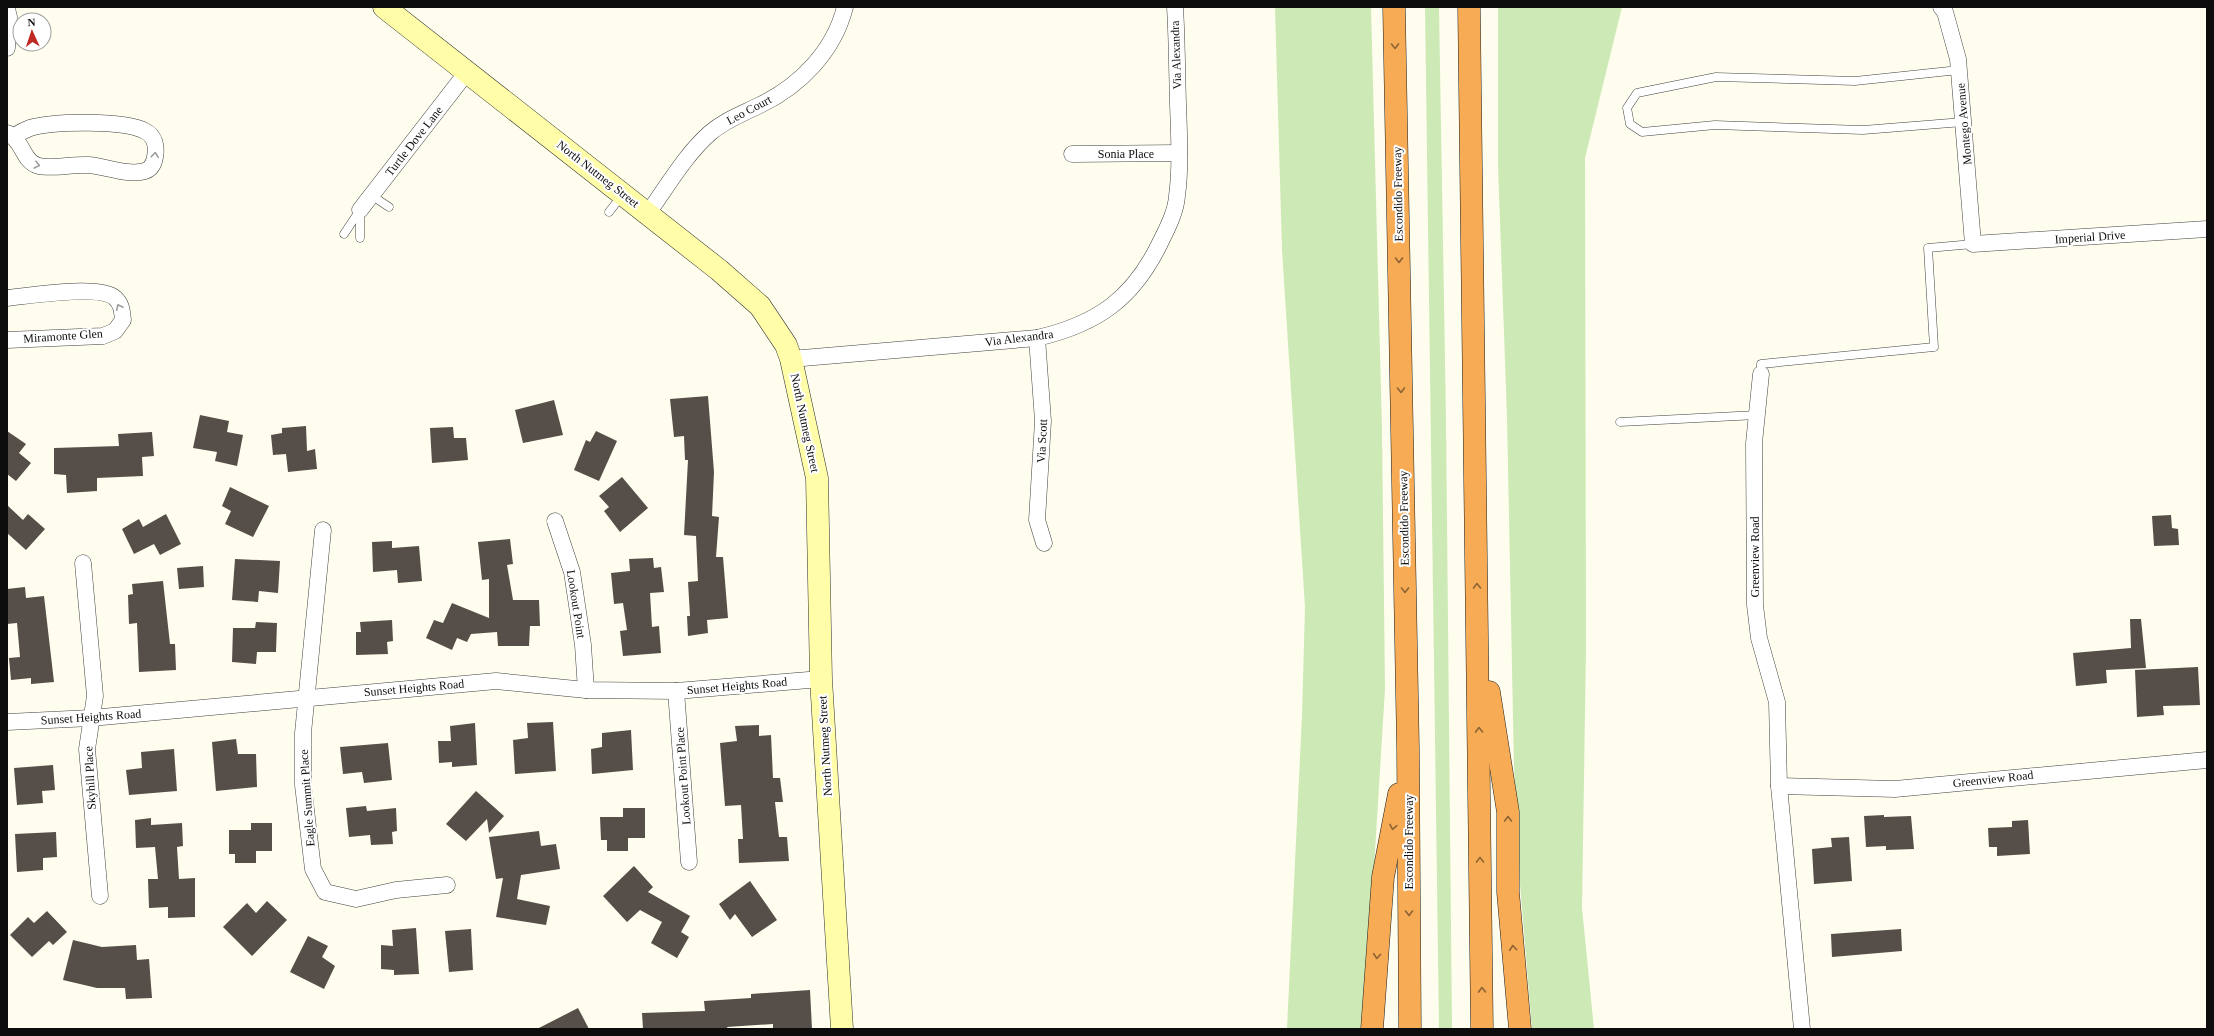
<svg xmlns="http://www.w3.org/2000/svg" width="2214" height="1036" font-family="Georgia,serif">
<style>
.green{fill:#cce9b6}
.building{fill:#564f49}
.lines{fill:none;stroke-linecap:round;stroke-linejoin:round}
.lane-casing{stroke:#404040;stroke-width:9}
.street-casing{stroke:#404040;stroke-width:17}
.secondary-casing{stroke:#2f2f2f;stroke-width:23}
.highway-casing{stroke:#1e1e1e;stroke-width:23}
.lane{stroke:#fff;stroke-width:8}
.street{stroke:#fff;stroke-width:16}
.secondary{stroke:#fffda8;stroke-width:22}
.highway{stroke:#f6ab54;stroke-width:22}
.oneway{stroke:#8d6434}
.oneway2{stroke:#9e9e9e}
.labels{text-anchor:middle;stroke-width:4;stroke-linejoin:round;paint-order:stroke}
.street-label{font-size:12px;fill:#0d0d0d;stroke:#fff}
</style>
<rect width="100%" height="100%" fill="#fffded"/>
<g class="green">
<polygon points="1275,7 1371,7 1382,430 1385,689 1364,1029 1287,1029 1302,716 1305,607 1282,250"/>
<polygon points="1425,7 1439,7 1446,420 1452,1029 1439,1029"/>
<polygon points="1498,7 1622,7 1585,158 1586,647 1582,908 1594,1029 1532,1029 1520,884 1514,767 1507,417 1498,165"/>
</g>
<g class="building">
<polygon points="708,396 714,472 712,516 719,517 716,557 723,557 728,618 707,620 708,633 688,636 687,616 690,616 688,582 698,581 696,536 684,535 688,460 685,460 684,436 674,437 670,399"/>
<polygon points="554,400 563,435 523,443 515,410"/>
<polygon points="200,415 229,421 227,432 243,435 237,466 215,461 217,452 193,448"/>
<polygon points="306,426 307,451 315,449 317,469 288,472 286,454 273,455 271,435 282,433 282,428"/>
<polygon points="453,427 454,438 466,438 468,460 432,463 430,428"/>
<polygon points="7,431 26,444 19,453 31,463 16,481 7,474"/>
<polygon points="596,431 617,441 599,481 574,470 586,440 590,442"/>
<polygon points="152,432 154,456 142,457 143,476 97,478 97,491 67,493 66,475 54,474 54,448 119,446 118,434"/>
<polygon points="622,477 648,508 620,532 604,511 609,507 599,496"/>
<polygon points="230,487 269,506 253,537 225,524 231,511 222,506"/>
<polygon points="7,505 23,520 28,514 45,529 26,550 7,533"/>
<polygon points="166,514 181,544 160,555 154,544 134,554 122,529 139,519 143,527"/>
<polygon points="2171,515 2172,528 2178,529 2179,545 2154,546 2152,516"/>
<polygon points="510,539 513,564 507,565 513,600 539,600 540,626 530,626 529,646 498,646 497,632 471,634 467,642 457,638 452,650 426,638 434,620 443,623 452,603 489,618 489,579 482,580 478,542"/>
<polygon points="392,541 392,548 419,546 422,581 398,583 397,570 373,572 372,542"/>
<polygon points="653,558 654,568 661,567 664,592 650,593 652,627 659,626 661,653 623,656 620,631 627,630 623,603 614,604 611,573 630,571 629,559"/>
<polygon points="235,559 280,561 278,593 259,591 258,602 232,600"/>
<polygon points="203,566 204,587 179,589 177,568"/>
<polygon points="163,581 170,644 175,644 176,670 139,672 137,623 129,624 128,595 133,594 132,584"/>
<polygon points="25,587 26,598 44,596 54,682 31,684 31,678 11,680 9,658 20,657 17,623 7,624 7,589"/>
<polygon points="2130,619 2141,619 2146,668 2106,670 2107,683 2076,686 2073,653 2131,648"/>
<polygon points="392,620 393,641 387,642 388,654 356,655 356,632 361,632 360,622"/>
<polygon points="256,622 277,623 276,652 257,652 256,664 232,662 233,628 255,628"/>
<polygon points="2198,667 2200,705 2163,706 2164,715 2137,717 2135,670"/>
<polygon points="553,722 556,771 515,774 513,740 528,738 527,723"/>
<polygon points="475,723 477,765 452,767 452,762 439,763 438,741 451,741 450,726"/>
<polygon points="759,725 759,736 771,735 773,778 780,778 783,802 775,802 779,837 787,837 789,861 739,863 738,839 743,839 741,805 725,806 720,743 737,741 735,726"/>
<polygon points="631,730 633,770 592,774 591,749 602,747 602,733"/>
<polygon points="236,739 238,754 256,754 257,787 216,791 212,742"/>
<polygon points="388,743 392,780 364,783 362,772 343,774 340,747"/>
<polygon points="174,749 177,791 129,795 126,770 142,768 141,752"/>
<polygon points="53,765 55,790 42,791 43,803 17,805 14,768"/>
<polygon points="476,791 504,816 489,833 487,819 466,841 446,824"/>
<polygon points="366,806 367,811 396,808 397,831 392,832 393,844 371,845 370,835 349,837 346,808"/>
<polygon points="623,808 645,808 645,838 628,838 628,851 607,851 607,840 601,840 600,817 623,817"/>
<polygon points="1884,815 1884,817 1911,816 1914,849 1886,850 1886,846 1866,847 1864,816"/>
<polygon points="151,818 151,825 182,823 183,846 177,847 179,879 195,878 195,917 168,918 168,907 149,908 148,879 158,879 155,847 136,848 135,820"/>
<polygon points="2028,820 2030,854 1997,856 1997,847 1989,847 1988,828 2012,827 2012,821"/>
<polygon points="251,823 272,823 272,851 256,851 256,863 235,863 235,854 229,854 229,830 251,830"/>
<polygon points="539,831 541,846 556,844 560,869 521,875 517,899 550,906 546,925 496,917 503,878 496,879 489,837"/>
<polygon points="56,832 57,857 43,858 43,870 17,872 15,834"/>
<polygon points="1849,837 1852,881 1814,884 1812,849 1832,847 1831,838"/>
<polygon points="634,866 653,887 648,892 690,916 681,932 689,937 677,958 651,943 662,922 640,910 627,922 603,896"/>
<polygon points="750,881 777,920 752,937 735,914 730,920 719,904"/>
<polygon points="267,901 287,920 252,956 223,927 247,903 256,913"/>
<polygon points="47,911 67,932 53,945 49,941 32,957 10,935 28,917 34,923"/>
<polygon points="416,928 419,974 394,975 394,970 381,969 381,945 393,946 392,930"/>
<polygon points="471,929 473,970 449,972 445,931"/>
<polygon points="1901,929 1902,951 1832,957 1831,934"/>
<polygon points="308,936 328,946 322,957 335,966 324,989 290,972"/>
<polygon points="73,940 102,947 136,945 137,960 149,959 152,998 126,999 125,988 97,988 63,980"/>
<polygon points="810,990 812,1029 773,1029 773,1024 727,1027 728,1029 643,1029 642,1013 705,1011 704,1001 751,998 751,994"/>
<polygon points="578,1008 589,1029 537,1029"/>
</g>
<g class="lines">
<defs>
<g id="lane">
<polyline points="1959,70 1855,81 1716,77 1637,93 1627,108 1630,124 1642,132 1715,125 1863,130 1963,122"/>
<polyline points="371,195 389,207"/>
<polyline points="360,211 360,238"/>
<polyline points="609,212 623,194"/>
<polyline points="344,234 360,210"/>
<polyline points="1761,374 1761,364 1934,347 1928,248 1973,244"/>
<polyline points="1620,422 1757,415"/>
</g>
<g id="street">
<polyline points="1941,7 1945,12 1958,59 1973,244 2207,229"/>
<polyline points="7,9 9,17 7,48"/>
<path d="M7,133C23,139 22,162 39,166C50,169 74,164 88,165C105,166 128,176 145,171C151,169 154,163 155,157C157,147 155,136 145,131C124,120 53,121 30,128C25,130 19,133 14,136"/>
<polyline points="1072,154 1179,153"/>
<polyline points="360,210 467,72"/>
<path d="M648,213C667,187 685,155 710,133C725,120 742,114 760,105C800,86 834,51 845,7"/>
<path d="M7,298C28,296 100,284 115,298C122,304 122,312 123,320L115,331L103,336L7,340"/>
<polyline points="1037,338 1043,421 1037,520 1044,543"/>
<path d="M791,359L1037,338C1098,324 1134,298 1161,241C1168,227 1176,211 1177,196C1181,166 1179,135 1178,104C1177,72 1177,39 1175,7"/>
<polyline points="1761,374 1754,443 1755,605 1759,638 1777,702 1779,786 1802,1029"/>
<polyline points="555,521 572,572 583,645 586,690"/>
<polyline points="323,530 303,733 303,785 313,869 325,892 356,899 396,890 447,885"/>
<polyline points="83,563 95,696 87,749 100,896"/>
<polyline points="676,691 689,862"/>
<polyline points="7,722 91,718 496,681 586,690 676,691 821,679"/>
<polyline points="1779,786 1895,789 2207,760"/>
</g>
<polyline id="secondary" points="384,7 719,270 760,306 786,345 791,359 817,478 821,679 842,1029"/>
<g id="highway">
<polyline points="1394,7 1408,748 1410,1029"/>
<polyline points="1469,7 1482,1029"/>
<polyline points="1489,692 1508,812 1508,892 1520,1029"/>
<polyline points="1372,1029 1383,877 1399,794"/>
</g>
</defs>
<use href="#lane" class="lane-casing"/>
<use href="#street" class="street-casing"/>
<use href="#secondary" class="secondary-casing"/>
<use href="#highway" class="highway-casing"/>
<use href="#lane" class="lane"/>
<use href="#street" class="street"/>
<use href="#secondary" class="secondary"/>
<use href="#highway" class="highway"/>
</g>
<defs><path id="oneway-chevron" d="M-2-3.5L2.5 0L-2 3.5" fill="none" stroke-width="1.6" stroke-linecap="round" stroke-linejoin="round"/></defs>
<g class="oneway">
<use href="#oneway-chevron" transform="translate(1395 46) rotate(89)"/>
<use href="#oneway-chevron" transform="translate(1399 260) rotate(89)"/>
<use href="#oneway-chevron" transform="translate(1401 390) rotate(89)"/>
<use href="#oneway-chevron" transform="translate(1477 586) rotate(-91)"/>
<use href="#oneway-chevron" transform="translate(1405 590) rotate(89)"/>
<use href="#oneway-chevron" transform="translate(1479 730) rotate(-91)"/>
<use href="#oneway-chevron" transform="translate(1508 819) rotate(-90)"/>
<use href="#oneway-chevron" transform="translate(1393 827) rotate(101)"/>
<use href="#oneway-chevron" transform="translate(1480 860) rotate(-91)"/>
<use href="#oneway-chevron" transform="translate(1409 913) rotate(90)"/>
<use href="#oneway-chevron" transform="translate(1513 948) rotate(-95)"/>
<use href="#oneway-chevron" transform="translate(1377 956) rotate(94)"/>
<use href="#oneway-chevron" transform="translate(1482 990) rotate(-91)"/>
</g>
<g class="oneway2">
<use href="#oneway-chevron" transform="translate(155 155) rotate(-84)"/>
<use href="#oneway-chevron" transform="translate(37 165) rotate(14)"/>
<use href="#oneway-chevron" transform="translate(119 307) rotate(-115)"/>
</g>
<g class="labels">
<g class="street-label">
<text transform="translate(1176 55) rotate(-92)" y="4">Via Alexandra</text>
<text transform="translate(749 110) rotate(-28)" y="4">Leo Court</text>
<text transform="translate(1964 124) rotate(-95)" y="4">Montego Avenue</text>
<text transform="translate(414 141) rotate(-52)" y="4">Turtle Dove Lane</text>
<text x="1126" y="158">Sonia Place</text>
<text transform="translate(598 174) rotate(38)" y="4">North Nutmeg Street</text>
<text transform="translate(1398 194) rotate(-91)" y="4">Escondido Freeway</text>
<text transform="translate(2090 237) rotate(-4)" y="4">Imperial Drive</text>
<text transform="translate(63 336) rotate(-4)" y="4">Miramonte Glen</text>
<text transform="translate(1019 338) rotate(-7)" y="4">Via Alexandra</text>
<text transform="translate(805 423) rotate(78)" y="4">North Nutmeg Street</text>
<text transform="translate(1042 441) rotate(-87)" y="4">Via Scott</text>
<text transform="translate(1404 518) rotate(-91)" y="4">Escondido Freeway</text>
<text transform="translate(1755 557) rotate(-90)" y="4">Greenview Road</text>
<text transform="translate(576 604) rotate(81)" y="4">Lookout Point</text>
<text transform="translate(737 686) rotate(-5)" y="4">Sunset Heights Road</text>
<text transform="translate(414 688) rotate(-5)" y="4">Sunset Heights Road</text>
<text transform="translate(91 717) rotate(-4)" y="4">Sunset Heights Road</text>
<text transform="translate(825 746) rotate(-93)" y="4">North Nutmeg Street</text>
<text transform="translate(683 776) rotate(-94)" y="4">Lookout Point Place</text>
<text transform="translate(90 778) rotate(-93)" y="4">Skyhill Place</text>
<text transform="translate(1993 779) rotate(-6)" y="4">Greenview Road</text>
<text transform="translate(307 798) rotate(-94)" y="4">Eagle Summit Place</text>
<text transform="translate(1409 842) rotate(-90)" y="4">Escondido Freeway</text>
</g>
</g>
<rect width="2214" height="1036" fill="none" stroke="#0d0d0d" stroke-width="16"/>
<g transform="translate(32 32) rotate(357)"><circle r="19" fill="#ffffff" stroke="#9e9e9e"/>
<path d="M0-3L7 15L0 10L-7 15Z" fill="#be2924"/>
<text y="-6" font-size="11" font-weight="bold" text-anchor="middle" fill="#0d0d0d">N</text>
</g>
</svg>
